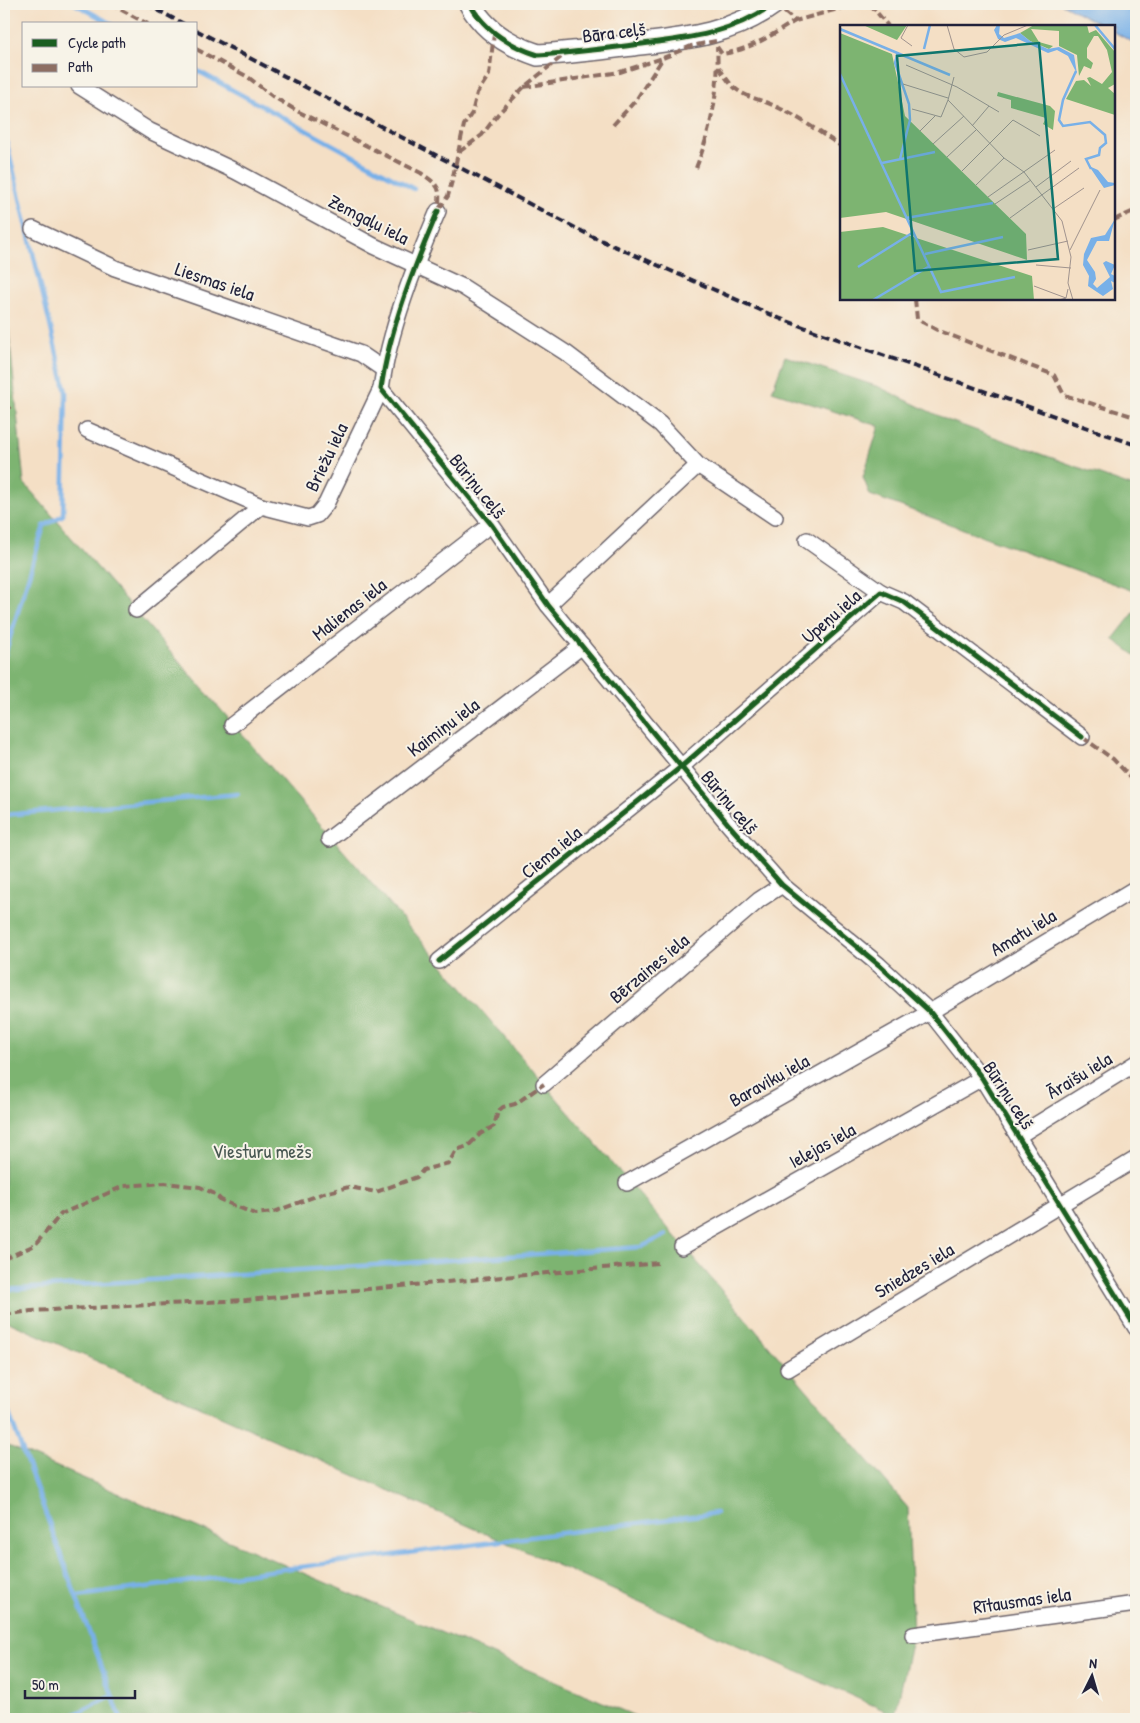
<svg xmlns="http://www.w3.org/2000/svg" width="1140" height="1723" font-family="'Patrick Hand',sans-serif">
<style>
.forest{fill:#7db471;stroke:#506b56}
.water{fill:#78b0e8;stroke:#4d6992}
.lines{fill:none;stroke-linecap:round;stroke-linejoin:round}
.stream{stroke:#78b0e8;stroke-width:4.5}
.street-casing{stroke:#6c646b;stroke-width:18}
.secondary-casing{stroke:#6c646b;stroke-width:24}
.street{stroke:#fff;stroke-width:15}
.secondary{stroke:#fff;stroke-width:21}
.rail{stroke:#22223b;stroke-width:4;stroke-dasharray:8 4;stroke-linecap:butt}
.quiet{stroke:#8d6e63;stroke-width:4;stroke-dasharray:8 4;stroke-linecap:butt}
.cycleway-casing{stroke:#f7f3e8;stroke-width:8}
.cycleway{stroke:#1b5e20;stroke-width:5}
.labels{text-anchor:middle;stroke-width:4;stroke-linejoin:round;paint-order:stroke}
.street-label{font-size:19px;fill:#22223b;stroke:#f7f3e8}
.park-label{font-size:19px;fill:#475751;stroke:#f7f3e8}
.inset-river{fill:none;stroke:#78b0e8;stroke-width:2.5}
.inset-road{fill:none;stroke:#a0938e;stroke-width:1}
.view{fill:#0f766e;fill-opacity:0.15;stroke:#0f766e;stroke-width:2.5}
.inset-edge{fill:none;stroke:#22223b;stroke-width:2.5}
</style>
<rect width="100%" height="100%" fill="#f7f3e8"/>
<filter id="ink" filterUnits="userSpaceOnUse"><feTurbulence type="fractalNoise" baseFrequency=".02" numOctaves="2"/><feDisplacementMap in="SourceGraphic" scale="10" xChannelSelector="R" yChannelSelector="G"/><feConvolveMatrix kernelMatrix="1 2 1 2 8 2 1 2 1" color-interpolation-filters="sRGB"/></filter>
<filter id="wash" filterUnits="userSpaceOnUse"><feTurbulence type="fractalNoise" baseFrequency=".0096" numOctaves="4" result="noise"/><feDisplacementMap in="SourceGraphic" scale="20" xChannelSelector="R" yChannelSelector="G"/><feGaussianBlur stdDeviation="1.12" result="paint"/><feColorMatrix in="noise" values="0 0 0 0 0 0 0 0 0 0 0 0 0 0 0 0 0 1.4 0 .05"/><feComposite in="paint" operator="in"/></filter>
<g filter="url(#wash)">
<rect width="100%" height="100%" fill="#f4dfc5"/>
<g class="forest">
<polygon points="4,282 24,483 439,961 908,1508 913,1635 895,1715 4,1320"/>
<polygon points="785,356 879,387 947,420 1136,488 1136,592 870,495 863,477 879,426 772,391"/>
<polygon points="1136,610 1136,656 1113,639"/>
<polygon points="4,1444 642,1719 4,1719"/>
</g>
<polygon class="water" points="1062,4 1119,4 1136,13 1136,44 1114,32 1114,26 1104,26"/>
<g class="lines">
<g class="stream">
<polyline points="75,4 112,24"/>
<polyline points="4,6 5,4"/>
<polyline points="196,70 414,189"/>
<polyline points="4,131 66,392 63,515 44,526 4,657"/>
<polyline points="4,815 238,794"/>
<polyline points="4,1290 641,1247 666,1235"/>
<polyline points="4,1400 121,1719"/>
<polyline points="77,1596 716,1513"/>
<polyline points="65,1719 112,1696"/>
</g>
</g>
</g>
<g filter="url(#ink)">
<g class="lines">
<defs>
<g id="street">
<polyline points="79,86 150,131 235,171 374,246 463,287 566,353 660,424 698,465 775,517"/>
<path d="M438,211C415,265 389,330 381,389L491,524L548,605L729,825L782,885L879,965L930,1012L982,1078L1136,1328"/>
<polyline points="33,229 115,268 361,354 383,369"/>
<polyline points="87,430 261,506 308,518 317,515 326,504 381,389"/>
<polyline points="807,540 881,592"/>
<polyline points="548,605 698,465"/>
<polyline points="136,610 261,506"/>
<polyline points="232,725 491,524"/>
<polyline points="329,839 582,646"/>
<polyline points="439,961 681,767 881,592 904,602 1082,737"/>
<polyline points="544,1084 759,900 782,885"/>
<polyline points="1018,1136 1136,1063"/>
<polyline points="627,1183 930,1012 1136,888"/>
<polyline points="682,1247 982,1078"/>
<polyline points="788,1369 1136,1159"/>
<polyline points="913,1635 1136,1604"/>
</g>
<path id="secondary" d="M470,4C484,30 510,46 538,55C570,53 601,49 633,45C683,39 731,35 773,4"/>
</defs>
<use href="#street" class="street-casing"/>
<use href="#secondary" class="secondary-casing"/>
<use href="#street" class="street"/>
<use href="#secondary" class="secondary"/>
<g class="rail">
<polyline points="146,4 184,24"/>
<polyline points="196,30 591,236 781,319 1136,445"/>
</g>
<g class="quiet">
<polyline points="110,4 148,24"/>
<polyline points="775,4 795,21 856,4"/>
<polyline points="870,4 888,26"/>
<path d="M717,47L722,54C749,50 772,35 795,21"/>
<path d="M196,49L248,77L272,96L299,112L421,173C440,186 441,188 438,211"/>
<path d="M719,67C739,102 750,93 781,109C802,119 822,134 841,146"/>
<polyline points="524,87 620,72 663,58"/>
<polyline points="613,125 636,100 663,58 691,46 716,41"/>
<polyline points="459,152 482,135 498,114 524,87 565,54"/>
<path d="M696,168C711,130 720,88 717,47"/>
<polyline points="439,209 448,196 452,181 464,125 472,113 477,93 489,75 494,34"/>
<polyline points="1114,220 1136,210"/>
<polyline points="915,299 917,319 937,330 1054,375 1064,395 1132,416 1136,415"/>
<polyline points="4,404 12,411"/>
<polyline points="1082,737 1113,759 1136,783"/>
<polyline points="4,1259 35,1245 61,1214 124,1186 165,1183 200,1187 215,1194 221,1200 255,1214 274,1212 324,1193 349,1187 376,1192 417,1177 423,1170 449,1163 456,1150 468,1146 480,1134 494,1126 498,1111 503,1107 515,1104 544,1084"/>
<polyline points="4,1315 31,1311 246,1300 659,1263"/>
</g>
<defs>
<g id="cycleway">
<path d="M470,4C484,30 510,46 538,55C570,53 601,49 633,45C683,39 731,35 773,4"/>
<path d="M438,211C415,265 389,330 381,389L491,524L548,605L729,825L782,885L879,965L930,1012L982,1078L1136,1328"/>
<polyline points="439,961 681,767 881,592 904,602 1082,737"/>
</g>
</defs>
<use href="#cycleway" class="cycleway-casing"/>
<use href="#cycleway" class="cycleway"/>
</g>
</g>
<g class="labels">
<g class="street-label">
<text transform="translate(614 32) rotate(-7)" y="7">Bāra ceļš</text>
<text transform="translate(369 219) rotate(27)" y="7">Zemgaļu iela</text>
<text transform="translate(215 281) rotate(19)" y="7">Liesmas iela</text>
<text transform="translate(326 457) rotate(-64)" y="7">Briežu iela</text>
<text transform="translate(478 486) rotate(51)" y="7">Būriņu ceļš</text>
<text transform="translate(349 609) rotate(-38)" y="7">Malienas iela</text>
<text transform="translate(831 616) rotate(-41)" y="7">Upeņu iela</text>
<text transform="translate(443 727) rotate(-37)" y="7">Kaimiņu iela</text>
<text transform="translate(730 802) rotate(50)" y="7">Būriņu ceļš</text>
<text transform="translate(551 852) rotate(-39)" y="7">Ciema iela</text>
<text transform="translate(1023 932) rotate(-31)" y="7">Amatu iela</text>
<text transform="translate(649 968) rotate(-40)" y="7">Bērzaines iela</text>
<text transform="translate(1079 1075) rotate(-31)" y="7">Āraišu iela</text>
<text transform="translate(769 1080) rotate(-29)" y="7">Baraviku iela</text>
<text transform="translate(1009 1095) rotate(57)" y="7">Būriņu ceļš</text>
<text transform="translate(822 1145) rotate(-29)" y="7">Ielejas iela</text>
<text transform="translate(914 1270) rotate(-31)" y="7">Sniedzes iela</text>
<text transform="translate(1022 1600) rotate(-8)" y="7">Rītausmas iela</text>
</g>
<g class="park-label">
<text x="262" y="1158">Viesturu mežs</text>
</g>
</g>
<g transform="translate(840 25)">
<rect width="275" height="275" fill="#f4dfc5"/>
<path d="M23,0H67L57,15ZM194,0H247L249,8L256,5L275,27V59L268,63L275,69V90L226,74L236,56L244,55L251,61L247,53L250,52L262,59L272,47L267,25L258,11H254L247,23V33L253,38L251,44L244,41L239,51L237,30L219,21V6L191,4L199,17L213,21L209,24L190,16L180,8ZM0,8L52,29L65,91L186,209L187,235L46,187L0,193ZM158,67L210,81L215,86L213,105L203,99L206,93L171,83V75L157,71ZM43,202L192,251L194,275H0V207Z" fill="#7db471"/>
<path d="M157,0H160L159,9L164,13L180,8L190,16L208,24L219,22L234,30L237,49L228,31L217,25L208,28L176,13L165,17L158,14L154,5ZM249,141L258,145L268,157L275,158V160L264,163ZM275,194L269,216H257L247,235L255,247L256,254L253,259L257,263L270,252L263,238L266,236L275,240L271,249L275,251V258L271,256L273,264L263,271L248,261L249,251L243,240L244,229L251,213L265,210Z" fill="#78b0e8"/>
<path class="inset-river" d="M255,0L275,24M0,4L110,50M84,24L90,0M58,27L55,38L69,79L70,95L60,134M236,46L223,75L219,95L223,101L250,97L265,110L266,118L260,123L259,130L246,134L251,144M0,49L101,267L175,252M42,138L95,127M66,193L153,178M85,229L163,212M18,242L72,208M33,275L88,242"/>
<path class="inset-road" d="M68,0L61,13L72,21M107,0L114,24L124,32L147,27L164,10L188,0M66,40L117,62L159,87M114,52L108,75L164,133L184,147L222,196L231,232L228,258L233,275M63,59L108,73M72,84L101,92L108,75M132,101L149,81M80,106L95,91M93,119L124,91M107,132L136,105M122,146L173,95L200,111M136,160L164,133M196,162L231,136M148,172L215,125M155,179L191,155M213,184L244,163M170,193L239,143M188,225L228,216M230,225L260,165M196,240L231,243M194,261L226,273M219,275L226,273L228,264"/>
<path class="view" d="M199,18L218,234L75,246L57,31Z"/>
<rect width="275" height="275" class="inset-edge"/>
</g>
<rect width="1140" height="1723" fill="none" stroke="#f7f3e8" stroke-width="20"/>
<rect x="22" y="22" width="175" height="65" fill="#f7f3e8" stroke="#a29fa3"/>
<rect x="32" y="39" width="25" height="8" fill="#1b5e20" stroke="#a29fa3"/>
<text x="68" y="48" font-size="15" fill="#22223b">Cycle path</text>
<rect x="32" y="64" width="25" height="8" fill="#8d6e63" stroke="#a29fa3"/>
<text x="68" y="72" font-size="15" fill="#22223b">Path</text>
<g transform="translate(1092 1676) rotate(5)" stroke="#f7f3e8" stroke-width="4" paint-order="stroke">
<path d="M0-4L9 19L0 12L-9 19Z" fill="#22223b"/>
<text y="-8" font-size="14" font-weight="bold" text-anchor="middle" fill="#22223b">N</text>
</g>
<path d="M25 1690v8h110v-8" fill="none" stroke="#22223b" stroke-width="2.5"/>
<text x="32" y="1690" font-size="15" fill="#22223b" stroke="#f7f3e8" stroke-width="4" paint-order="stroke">50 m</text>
</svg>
